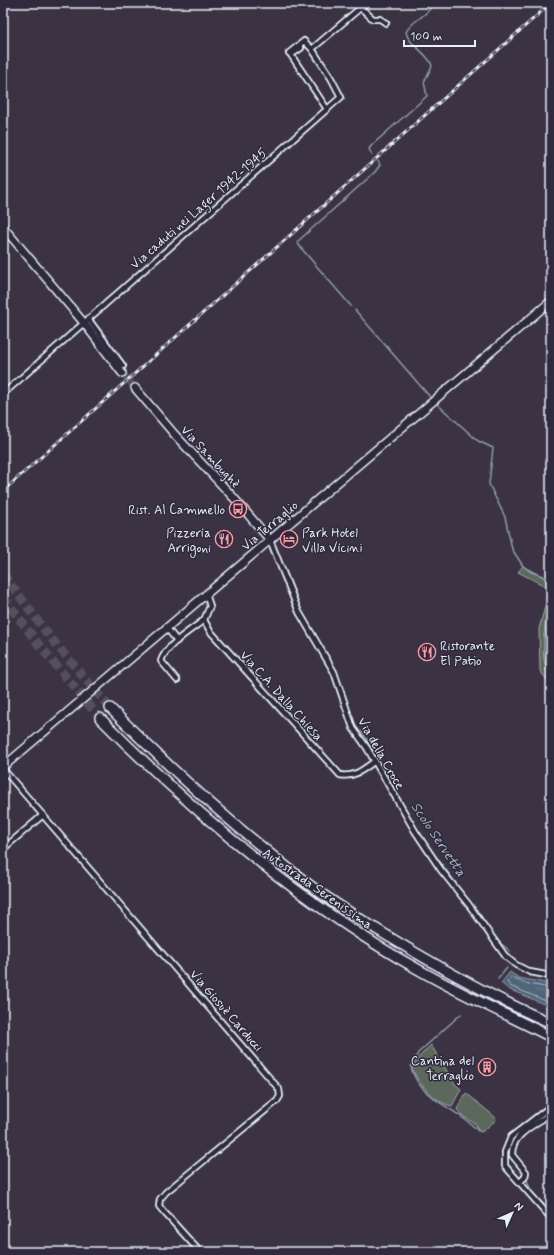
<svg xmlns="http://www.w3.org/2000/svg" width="554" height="1255" font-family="Mynerve,sans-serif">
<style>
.grass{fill:#5c675c;stroke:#a2acaa}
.water{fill:url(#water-ripples);stroke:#8c9dac}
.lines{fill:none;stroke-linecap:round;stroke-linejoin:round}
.shore{stroke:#abb9c6;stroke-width:1}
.stream{stroke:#8c9dac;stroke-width:1.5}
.secondary-tunnel{stroke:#55505e;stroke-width:7;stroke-dasharray:7 3.5;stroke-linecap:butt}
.highway-tunnel{stroke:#55505e;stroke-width:9;stroke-dasharray:9 4.5;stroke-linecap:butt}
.street-casing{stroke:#e8f1f8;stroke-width:8}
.secondary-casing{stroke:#e8f1f8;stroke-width:10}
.primary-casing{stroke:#e8f1f8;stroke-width:10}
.highway-casing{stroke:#e8f1f8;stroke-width:12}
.street{stroke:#2f2a3d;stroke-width:4.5}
.secondary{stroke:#2f2a3d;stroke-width:7}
.primary{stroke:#2f2a3d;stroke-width:7}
.highway{stroke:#2f2a3d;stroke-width:9}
.rail-casing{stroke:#e8f1f8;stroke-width:3}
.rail{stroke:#2f2a3d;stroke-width:1.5;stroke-dasharray:4.5;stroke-linecap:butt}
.labels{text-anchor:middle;stroke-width:3;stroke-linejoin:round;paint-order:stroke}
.street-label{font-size:13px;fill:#e8f1f8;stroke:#2f2a3d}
.poi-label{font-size:13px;fill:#e8f1f8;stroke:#2f2a3d;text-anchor:end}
.water-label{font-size:14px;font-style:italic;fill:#abb9c6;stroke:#2f2a3d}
</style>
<defs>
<pattern id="water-ripples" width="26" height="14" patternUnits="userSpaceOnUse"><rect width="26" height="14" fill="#4f657a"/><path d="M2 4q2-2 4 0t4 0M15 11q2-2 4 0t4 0" fill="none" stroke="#687c8e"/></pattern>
</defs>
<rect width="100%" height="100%" fill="#3b3343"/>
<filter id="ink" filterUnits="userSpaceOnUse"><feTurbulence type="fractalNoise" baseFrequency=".025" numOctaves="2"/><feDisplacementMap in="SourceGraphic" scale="8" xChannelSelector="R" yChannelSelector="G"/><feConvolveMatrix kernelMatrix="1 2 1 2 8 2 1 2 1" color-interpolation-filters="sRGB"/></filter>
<g filter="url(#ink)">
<g class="grass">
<path d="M523,566C532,572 545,575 550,586C554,598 547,612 545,625C544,638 542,652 545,665C547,674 551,672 551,685L540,671L539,629L548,595L545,586L518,572Z"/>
<path d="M431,1045L455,1084L461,1089L452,1106C435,1103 418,1083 412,1068L419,1057Z"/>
<polygon points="466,1093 495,1117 496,1120 483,1131 480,1132 476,1127 477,1125 464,1117 457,1109"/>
</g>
<polygon class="water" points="510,972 519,978 551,984 551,1007 508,989 501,983"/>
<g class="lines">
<polyline class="shore" points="551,988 528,984 511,978 507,982 510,986 551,1003"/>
<g class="stream">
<path d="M372,155L369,149L372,145L427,96L424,82L432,66C428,52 408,45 406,32C412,20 428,16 434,3"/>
<polyline points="351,306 301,248 297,242 375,172 380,165 378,161"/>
<polyline points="355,310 430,397"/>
<polyline points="437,404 478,441 493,448 489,484 505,517 512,549 523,566 531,572 543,576 551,583"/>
<path d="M551,608C544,626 539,658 551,674"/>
<polyline points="362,731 421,836 499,942 510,951"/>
<polyline points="498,979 507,968"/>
<path d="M461,1014L418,1053L411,1067C419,1100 458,1108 478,1131"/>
<polyline points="527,1180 531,1191 551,1212"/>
</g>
<polyline class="secondary-tunnel" points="122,373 135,388"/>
<g class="highway-tunnel">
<polyline points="3,574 49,636 110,708"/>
<polyline points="3,597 39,645 100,718"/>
</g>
<defs>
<g id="street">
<polyline points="361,8 373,19 380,19 386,23"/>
<polyline points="301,48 291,55 327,109"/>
<polyline points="289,53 304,41 312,49"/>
<polyline points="89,320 123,366"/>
<polyline points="3,394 341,97 331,78 312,49 366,3"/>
<polyline points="270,540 299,612 334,672 353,728 367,748 415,831 441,870 469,905 506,957 516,965 530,972 551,976"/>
<path d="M206,594L210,606L204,620L210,631L340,775C354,778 364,769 375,761"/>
<polyline points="166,627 177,641"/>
<path d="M177,680L161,661C166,645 191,630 204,620"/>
<polyline points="3,769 279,1089 280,1096 277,1101 166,1192 160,1199 159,1206 163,1211 200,1252"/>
<polyline points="3,849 43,815"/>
<polyline points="551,1106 511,1137 505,1152 505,1166 551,1218"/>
<path d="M519,1183L525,1177L526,1172L512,1155C511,1134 537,1124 551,1113"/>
</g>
<g id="secondary">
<polyline points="3,227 84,323 122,373"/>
<polyline points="135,388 175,435 234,498 270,540"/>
</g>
<polyline id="primary" points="3,767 551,301"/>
<g id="highway">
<path d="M110,708C172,771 237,829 307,883C333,903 362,920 391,938C442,969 496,999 551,1023"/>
<path d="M100,718C196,815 301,904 421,971C463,995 508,1015 551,1037"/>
</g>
</defs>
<use href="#street" class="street-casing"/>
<use href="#secondary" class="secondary-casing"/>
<use href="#primary" class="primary-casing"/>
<use href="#highway" class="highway-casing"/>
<use href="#street" class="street"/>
<use href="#secondary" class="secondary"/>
<use href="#primary" class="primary"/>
<use href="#highway" class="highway"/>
<defs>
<polyline id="rail" points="3,491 551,3"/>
</defs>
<use href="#rail" class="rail-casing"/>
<use href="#rail" class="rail"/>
</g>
</g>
<defs>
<symbol id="bus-ring" viewBox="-11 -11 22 22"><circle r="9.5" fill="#2f2a3d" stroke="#ff9aa2" stroke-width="1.5"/><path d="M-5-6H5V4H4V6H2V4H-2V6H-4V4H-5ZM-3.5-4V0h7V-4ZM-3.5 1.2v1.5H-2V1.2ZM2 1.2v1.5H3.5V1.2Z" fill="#ff9aa2"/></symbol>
<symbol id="restaurant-ring" viewBox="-11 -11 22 22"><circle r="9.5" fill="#2f2a3d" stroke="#ff9aa2" stroke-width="1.5"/><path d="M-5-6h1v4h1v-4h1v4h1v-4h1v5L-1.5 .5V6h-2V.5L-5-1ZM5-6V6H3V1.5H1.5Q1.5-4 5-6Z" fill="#ff9aa2"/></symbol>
<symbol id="hotel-ring" viewBox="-11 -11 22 22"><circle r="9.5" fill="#2f2a3d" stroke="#ff9aa2" stroke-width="1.5"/><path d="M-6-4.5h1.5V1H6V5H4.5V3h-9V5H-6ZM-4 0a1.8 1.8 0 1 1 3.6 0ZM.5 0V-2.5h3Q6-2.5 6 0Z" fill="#ff9aa2"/></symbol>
<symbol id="building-ring" viewBox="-11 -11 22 22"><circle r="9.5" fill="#2f2a3d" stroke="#ff9aa2" stroke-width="1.5"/><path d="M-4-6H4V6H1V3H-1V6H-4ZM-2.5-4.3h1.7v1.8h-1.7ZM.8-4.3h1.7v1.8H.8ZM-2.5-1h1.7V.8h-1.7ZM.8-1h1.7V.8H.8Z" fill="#ff9aa2"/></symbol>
</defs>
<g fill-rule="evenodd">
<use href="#bus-ring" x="228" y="499" width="20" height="20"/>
<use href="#restaurant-ring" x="214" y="529" width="20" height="20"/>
<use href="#hotel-ring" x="279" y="529" width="20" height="20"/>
<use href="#restaurant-ring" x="417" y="642" width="20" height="20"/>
<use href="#building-ring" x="477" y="1057" width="20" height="20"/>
</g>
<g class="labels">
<g class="street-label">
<text transform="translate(198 208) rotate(-41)" y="5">Via caduti nei Lager 1942-1945</text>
<text transform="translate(211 456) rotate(47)" y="5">Via Sambughè</text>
<text transform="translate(269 525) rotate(-40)" y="5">Via Terraglio</text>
<text transform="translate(282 695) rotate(48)" y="5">Via C.A. Dalla Chiesa</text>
<text transform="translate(382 753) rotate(60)" y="5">Via della Croce</text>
<text transform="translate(318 888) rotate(35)" y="5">Autostrada Serenissima</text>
<text transform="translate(227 1010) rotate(49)" y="5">Via Giosuè Carducci</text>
</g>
<g class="poi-label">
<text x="225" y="514">Rist. Al Cammello</text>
<text x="211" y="537">Pizzeria<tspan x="211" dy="15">Arrigoni</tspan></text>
<text x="302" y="537" text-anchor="start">Park Hotel<tspan x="302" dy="15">Villa Vicini</tspan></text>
<text x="440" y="650" text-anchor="start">Ristorante<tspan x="440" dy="15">El Patio</tspan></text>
<text x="474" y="1065">Cantina del<tspan x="474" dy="15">Terraglio</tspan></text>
</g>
<g class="water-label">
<text transform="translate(439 839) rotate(56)" y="5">Scolo Servetta</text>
</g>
</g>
<rect width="554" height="1255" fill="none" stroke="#2f2a3d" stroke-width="16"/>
<rect x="8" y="8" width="538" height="1239" fill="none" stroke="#e8f1f8" stroke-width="1.5" filter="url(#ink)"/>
<g transform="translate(512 1213) rotate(45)" stroke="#2f2a3d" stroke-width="3" paint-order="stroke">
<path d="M0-3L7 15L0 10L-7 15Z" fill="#e8f1f8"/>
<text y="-6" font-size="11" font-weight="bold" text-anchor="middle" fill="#e8f1f8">N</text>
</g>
<path d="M404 40v6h71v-6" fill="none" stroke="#e8f1f8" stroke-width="2"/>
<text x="410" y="40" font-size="12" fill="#e8f1f8" stroke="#2f2a3d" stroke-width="3" paint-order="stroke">100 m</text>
</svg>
